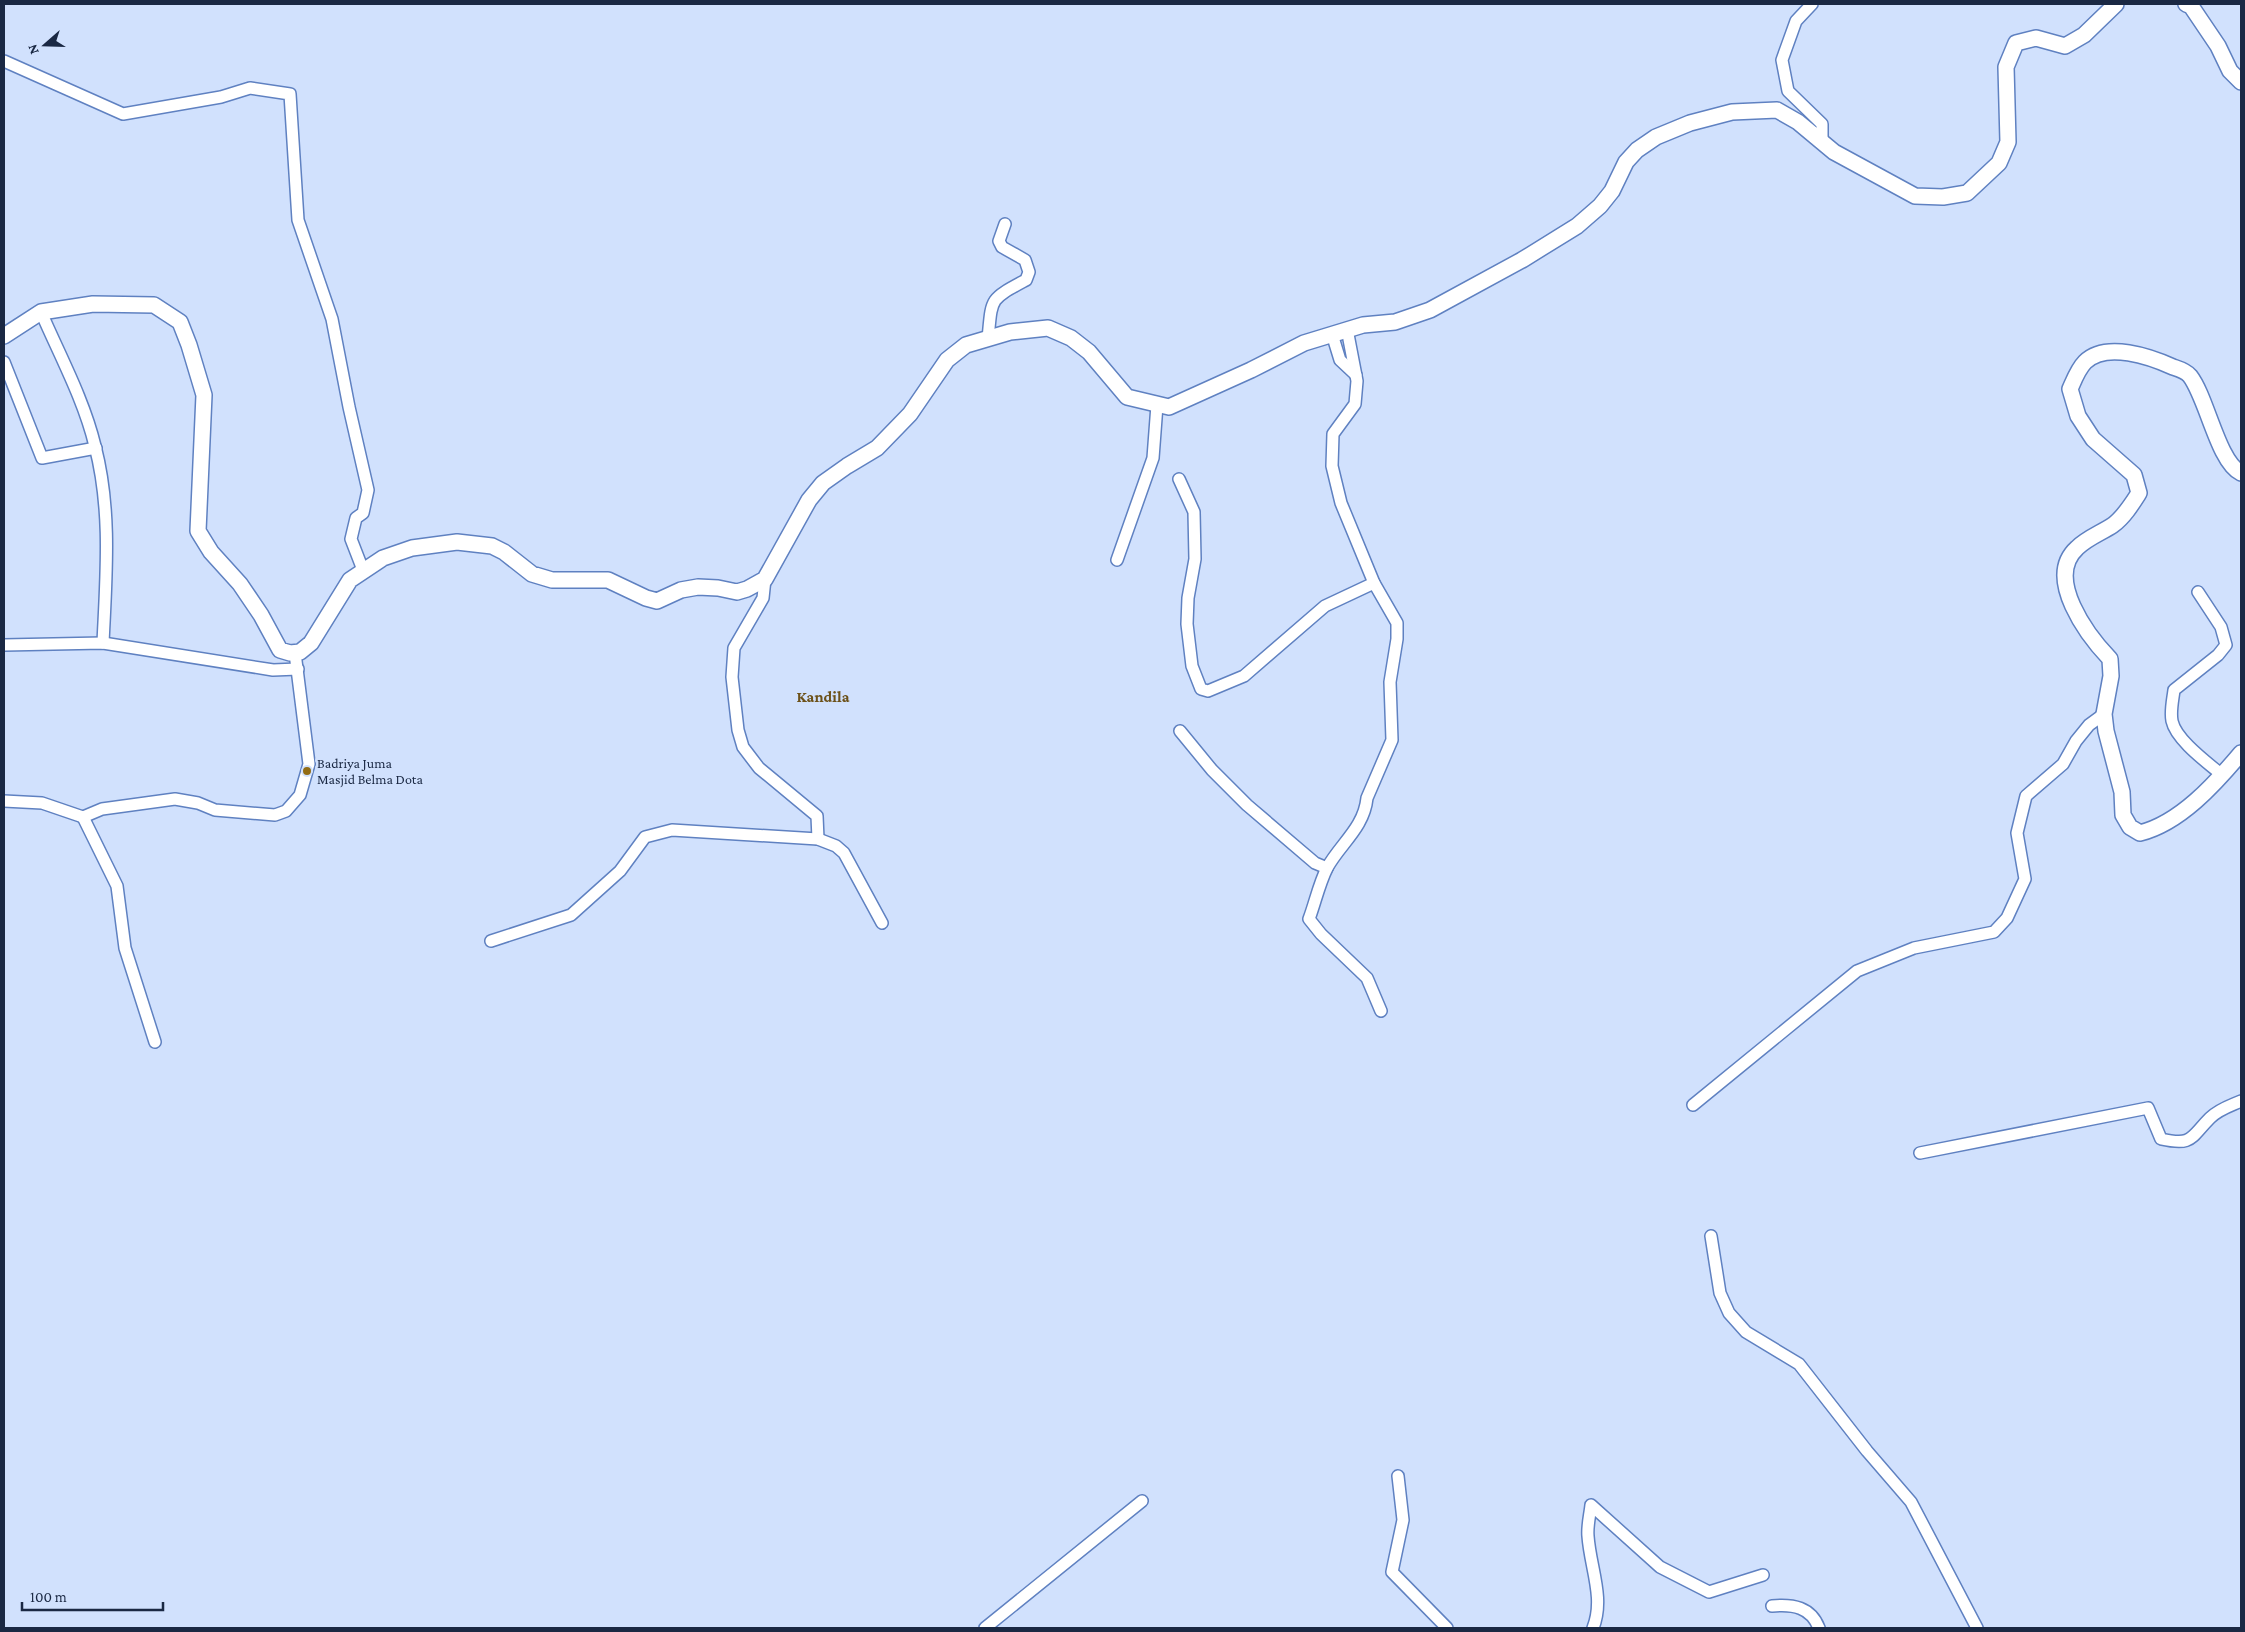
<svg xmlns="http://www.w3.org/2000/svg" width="2245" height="1632" font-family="'Crimson Pro',serif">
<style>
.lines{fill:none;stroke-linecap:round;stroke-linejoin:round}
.minor-casing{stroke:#5f81c1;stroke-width:14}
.secondary-casing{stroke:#5f81c1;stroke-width:18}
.minor{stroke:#fff;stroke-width:11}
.secondary{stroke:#fff;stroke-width:15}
.poi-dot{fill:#936d15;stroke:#d1e1fd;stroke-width:2}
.labels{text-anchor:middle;stroke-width:5;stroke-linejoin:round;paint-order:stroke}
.poi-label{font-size:14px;fill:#1a2843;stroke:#d1e1fd;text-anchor:start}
.quarter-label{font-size:16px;font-weight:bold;fill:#6c5119;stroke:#d1e1fd}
</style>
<rect width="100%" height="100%" fill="#d1e1fd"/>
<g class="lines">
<defs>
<g id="minor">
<polyline points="1812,4 1796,21 1782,60 1788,91 1822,124 1822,142"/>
<polyline points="4,61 123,114 221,97 250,88 290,94 298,220 332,319 349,407 368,490 363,513 356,518 351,539 363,570"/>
<path d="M41,312C60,356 84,400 95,446C112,511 106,577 103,643"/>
<path d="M1347,329L1357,381L1355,404L1333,434L1332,466L1341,503L1374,583L1397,623V639L1390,682L1392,740L1367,798C1364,828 1340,844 1327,868C1319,884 1315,903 1309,919L1321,934L1367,978L1381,1011"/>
<polyline points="1332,334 1340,360 1356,375"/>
<path d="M988,339C992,297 989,300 1026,280L1029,272L1025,260L1002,247L999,241L1005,224"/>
<polyline points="4,362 42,458 96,448"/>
<polyline points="1179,479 1194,512 1195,559 1188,598 1187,624 1192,666 1201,689 1208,691 1244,676 1325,606 1374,583"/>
<polyline points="1117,560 1153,458 1157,405"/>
<polyline points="765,579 763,598 734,648 732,677 738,730 743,747 759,768 817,816 818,839"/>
<path d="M2198,592L2221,627L2226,645L2218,655L2174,690C2173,699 2170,711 2172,721C2176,740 2208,763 2222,775"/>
<polyline points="4,645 103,643 273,670 298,669"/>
<polyline points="1180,731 1212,770 1247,805 1315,863 1327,868"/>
<polyline points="4,801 42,803 83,817 102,809 175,799 198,803 215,810 275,815 286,811 300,795 309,764 295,653"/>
<polyline points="83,817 117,886 125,948 155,1042"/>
<polyline points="491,941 571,915 620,871 645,837 672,830 818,839 836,846 844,853 882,923"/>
<polyline points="1693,1105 1857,971 1914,948 1994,932 2007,918 2025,879 2017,833 2026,796 2063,764 2076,741 2089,725 2104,714"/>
<path d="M1920,1153L2148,1108L2161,1139C2193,1146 2190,1138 2210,1118C2219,1109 2230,1106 2241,1101"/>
<polyline points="1711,1236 1720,1293 1729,1313 1746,1332 1799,1364 1867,1451 1911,1502 1977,1628"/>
<polyline points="1398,1476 1403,1520 1392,1572 1447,1628"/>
<path d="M1772,1606C1793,1604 1811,1607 1819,1628"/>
<polyline points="985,1628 1142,1501"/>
<path d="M1593,1628C1605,1598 1590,1567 1588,1536C1587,1526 1590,1515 1591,1505L1660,1567L1709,1592L1763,1575"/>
</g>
<g id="secondary">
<polyline points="2186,4 2191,6 2218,46 2230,71 2241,82"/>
<polyline points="4,336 41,312 93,304 154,305 180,322 189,345 204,395 198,531 211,552 240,584 261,615 280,650 290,653 300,652 311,643 350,580 383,558 412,548 457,542 492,546 504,552 532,574 552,580 608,580 646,598 657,601 681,590 698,587 718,588 737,592 747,589 765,579 809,500 823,483 847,466 877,448 910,414 947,360 966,345 1010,332 1048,328 1071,338 1089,352 1127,397 1169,407 1251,370 1304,343 1363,325 1395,322 1430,310 1522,260 1577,226 1600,206 1612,191 1626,162 1637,150 1656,137 1690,123 1732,112 1777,110 1798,122 1834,152 1915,196 1943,197 1967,193 1999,163 2008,142 2006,67 2016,43 2036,38 2065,46 2084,35 2116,4"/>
<path d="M2241,473C2218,462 2207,398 2190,376C2186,371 2179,369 2173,367C2151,357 2106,341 2085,362C2078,369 2074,380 2070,389L2078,416L2093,439L2134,475L2139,493C2132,504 2124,517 2113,525C2101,533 2087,538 2077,548C2044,578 2088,636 2110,659L2111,676L2104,714L2106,731L2122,792L2123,815L2130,827L2140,833C2180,823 2215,784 2241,753"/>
</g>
</defs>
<use href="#minor" class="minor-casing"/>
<use href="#secondary" class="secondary-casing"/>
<use href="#minor" class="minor"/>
<use href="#secondary" class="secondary"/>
</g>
<circle class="poi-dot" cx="307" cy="771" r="5"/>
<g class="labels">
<g class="poi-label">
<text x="317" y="768">Badriya Juma<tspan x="317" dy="16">Masjid Belma Dota</tspan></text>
</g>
<g class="quarter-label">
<text x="823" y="702">Kandila</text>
</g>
</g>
<rect width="2245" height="1632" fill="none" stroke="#1a2843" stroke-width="10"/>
<g transform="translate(45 45) rotate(250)" stroke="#d1e1fd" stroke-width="4" paint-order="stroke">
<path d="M0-4L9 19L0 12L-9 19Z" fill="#1a2843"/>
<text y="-8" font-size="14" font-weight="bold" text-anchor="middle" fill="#1a2843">N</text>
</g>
<path d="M22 1602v8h141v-8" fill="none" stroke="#1a2843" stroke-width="2.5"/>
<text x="30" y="1602" font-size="15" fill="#1a2843" stroke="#d1e1fd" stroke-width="4" paint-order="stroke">100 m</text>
</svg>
